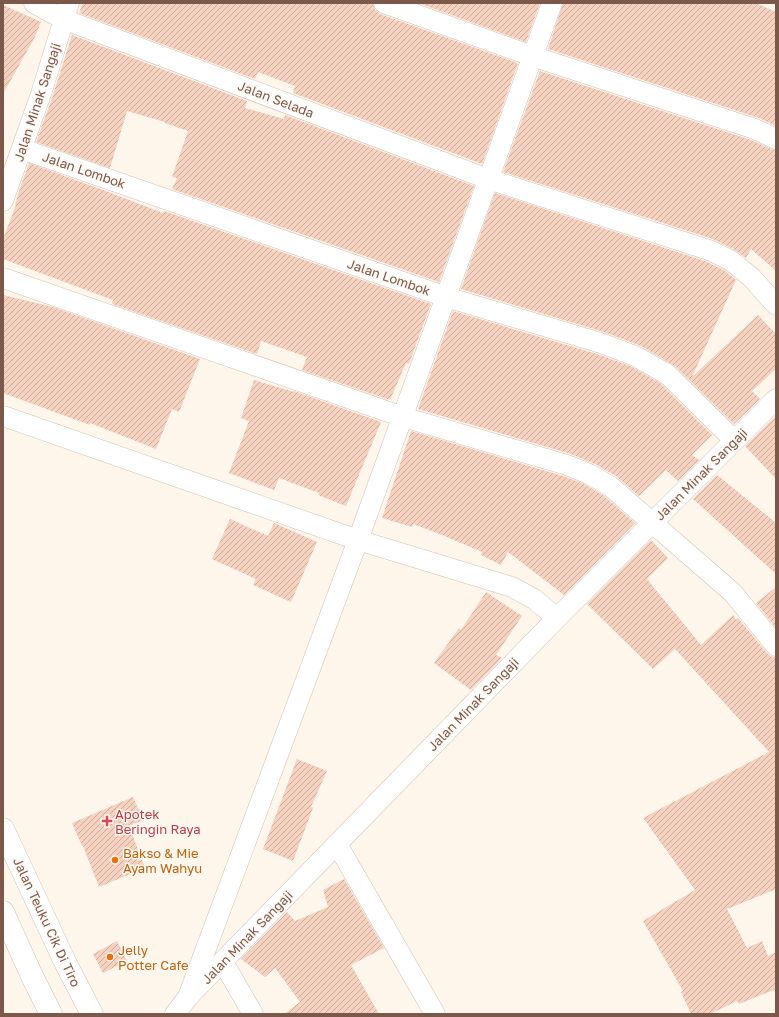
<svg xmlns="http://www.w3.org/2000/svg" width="779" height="1017" font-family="'Golos Text',sans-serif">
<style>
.building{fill:url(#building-hatch)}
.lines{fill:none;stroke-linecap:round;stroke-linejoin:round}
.street-casing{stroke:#d4beb1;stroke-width:21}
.secondary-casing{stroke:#d8bdae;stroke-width:23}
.street{stroke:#fff;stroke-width:20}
.secondary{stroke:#fff;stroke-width:22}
.health-dot{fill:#e0444e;stroke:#fff9f3;stroke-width:1.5}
.food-dot{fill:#e8710a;stroke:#fff9f3;stroke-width:1.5}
.labels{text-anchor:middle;stroke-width:3;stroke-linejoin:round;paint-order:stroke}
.street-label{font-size:13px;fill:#7c584b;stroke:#fff9f3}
.health-label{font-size:13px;fill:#be3a42;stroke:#fff9f3;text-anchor:start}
.food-label{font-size:13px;fill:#c56008;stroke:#fff9f3;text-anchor:start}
</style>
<defs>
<pattern id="building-hatch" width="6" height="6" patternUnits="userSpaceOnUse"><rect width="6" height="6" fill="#f5d1c0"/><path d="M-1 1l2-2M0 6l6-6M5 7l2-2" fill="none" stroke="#cbac9e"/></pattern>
</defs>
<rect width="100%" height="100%" fill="#fef5eb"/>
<g class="building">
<polygon points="83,3 373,3 375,10 380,14 518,63 482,164 293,93 295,86 258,72 255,79 79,13"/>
<polygon points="418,3 540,3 526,42"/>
<polygon points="563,3 756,3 776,12 776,126 759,118 548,49"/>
<polygon points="3,5 41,22 35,37 3,94"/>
<polygon points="72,35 247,101 245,108 284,119 285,115 474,186 439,282 172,189 177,178 172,177 188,131 165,123 165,122 127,111 110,168 36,142 52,98"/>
<polygon points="540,71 751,140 771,149 776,150 776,271 751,249 746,258 735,250 713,239 503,172"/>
<polygon points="29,163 103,190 163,213 164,211 431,304 409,364 406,363 390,400 302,370 307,357 261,341 257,354 112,304 113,300 3,259 3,239 16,205 15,205 19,191"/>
<polygon points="495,193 705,261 724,270 736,280 692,377 758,315 776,334 776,369 752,391 760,399 734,424 675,366 641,346 604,332 461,289"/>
<polygon points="3,295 53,307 200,359 179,412 172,409 156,449 90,423 90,425 3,393"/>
<polygon points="453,311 597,354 630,366 660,383 712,435 692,455 699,460 678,481 666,470 639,496 616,476 595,464 571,454 418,409"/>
<polygon points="254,380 294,392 294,391 381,422 346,506 318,495 319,493 279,478 274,490 229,473 249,421 241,418"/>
<polygon points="775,417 776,418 776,479 745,446"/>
<polygon points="411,431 563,476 584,484 603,495 635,523 564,595 508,552 501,565 481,555 482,552 442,535 413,524 412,527 382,518"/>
<polygon points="717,475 776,523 776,574 693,499"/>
<polygon points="230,519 268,536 274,523 317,542 291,602 253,585 256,579 212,559"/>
<polygon points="651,540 668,558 647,579 701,645 733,615 736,620 738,618 767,653 772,657 776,657 776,889 727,909 747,948 762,941 768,956 776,952 776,989 739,1004 737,1001 710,1014 691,1014 681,992 683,991 643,921 695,890 643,818 769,752 675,649 653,669 587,604"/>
<polygon points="776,587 776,628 756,603"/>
<polygon points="486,592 522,616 496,655 502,658 471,690 434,663 459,628 461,630"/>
<polygon points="297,759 327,771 311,807 313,808 293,861 263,849"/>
<polygon points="133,797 143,820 129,826 145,868 99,887 83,846 82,846 72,823"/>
<polygon points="344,879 384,948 351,965 379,1014 284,1014 300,1002 275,968 265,977 241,959 287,912 295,921 328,907 323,890"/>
<polygon points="117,941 127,961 103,973 93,954"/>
</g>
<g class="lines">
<defs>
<g id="street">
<polyline points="34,3 63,19 488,179 709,250 730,260 751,277 776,305"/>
<polyline points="384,3 532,56 755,129 776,139"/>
<polyline points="22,149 446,297 601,343 635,356 667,374 734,440"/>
<polyline points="3,201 41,94 69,3"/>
<polyline points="3,278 403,417 567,465 589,474 610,486 733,593 776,646"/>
<polyline points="3,416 358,540 512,587 534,599 557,618"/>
<polyline points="337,844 435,1014"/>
<polyline points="223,962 253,1014"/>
<polyline points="188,997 358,540 552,3"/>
<polyline points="175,1014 188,997 557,618 776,399"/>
</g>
<g id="secondary">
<polyline points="3,829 65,962 92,1014"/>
<polyline points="3,912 32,976 51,1014"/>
</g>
</defs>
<use href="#street" class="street-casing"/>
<use href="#secondary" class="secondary-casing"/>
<use href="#street" class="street"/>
<use href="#secondary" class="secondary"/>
</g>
<path class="health-dot" d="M105 815h4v4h4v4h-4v4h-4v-4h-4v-4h4z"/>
<g class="food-dot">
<circle cx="115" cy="860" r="4"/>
<circle cx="110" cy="957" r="4"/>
</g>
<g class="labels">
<g class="street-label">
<text transform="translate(276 99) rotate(21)" y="5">Jalan Selada</text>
<text transform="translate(37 102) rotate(-72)" y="5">Jalan Minak Sangaji</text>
<text transform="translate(84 170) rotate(19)" y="5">Jalan Lombok</text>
<text transform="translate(389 277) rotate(19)" y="5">Jalan Lombok</text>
<text transform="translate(701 474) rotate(-45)" y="5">Jalan Minak Sangaji</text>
<text transform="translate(473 704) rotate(-46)" y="5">Jalan Minak Sangaji</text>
<text transform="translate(47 922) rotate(65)" y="5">Jalan Teuku Cik Di Tiro</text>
<text transform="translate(247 937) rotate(-46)" y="5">Jalan Minak Sangaji</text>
</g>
<g class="health-label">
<text x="115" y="819">Apotek<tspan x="115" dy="15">Beringin Raya</tspan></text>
</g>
<g class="food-label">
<text x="123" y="858">Bakso &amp; Mie<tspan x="123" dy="15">Ayam Wahyu</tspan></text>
<text x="118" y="955">Jelly<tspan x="118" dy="15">Potter Cafe</tspan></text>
</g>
</g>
<rect width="779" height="1017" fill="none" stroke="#7c584b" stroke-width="8"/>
</svg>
